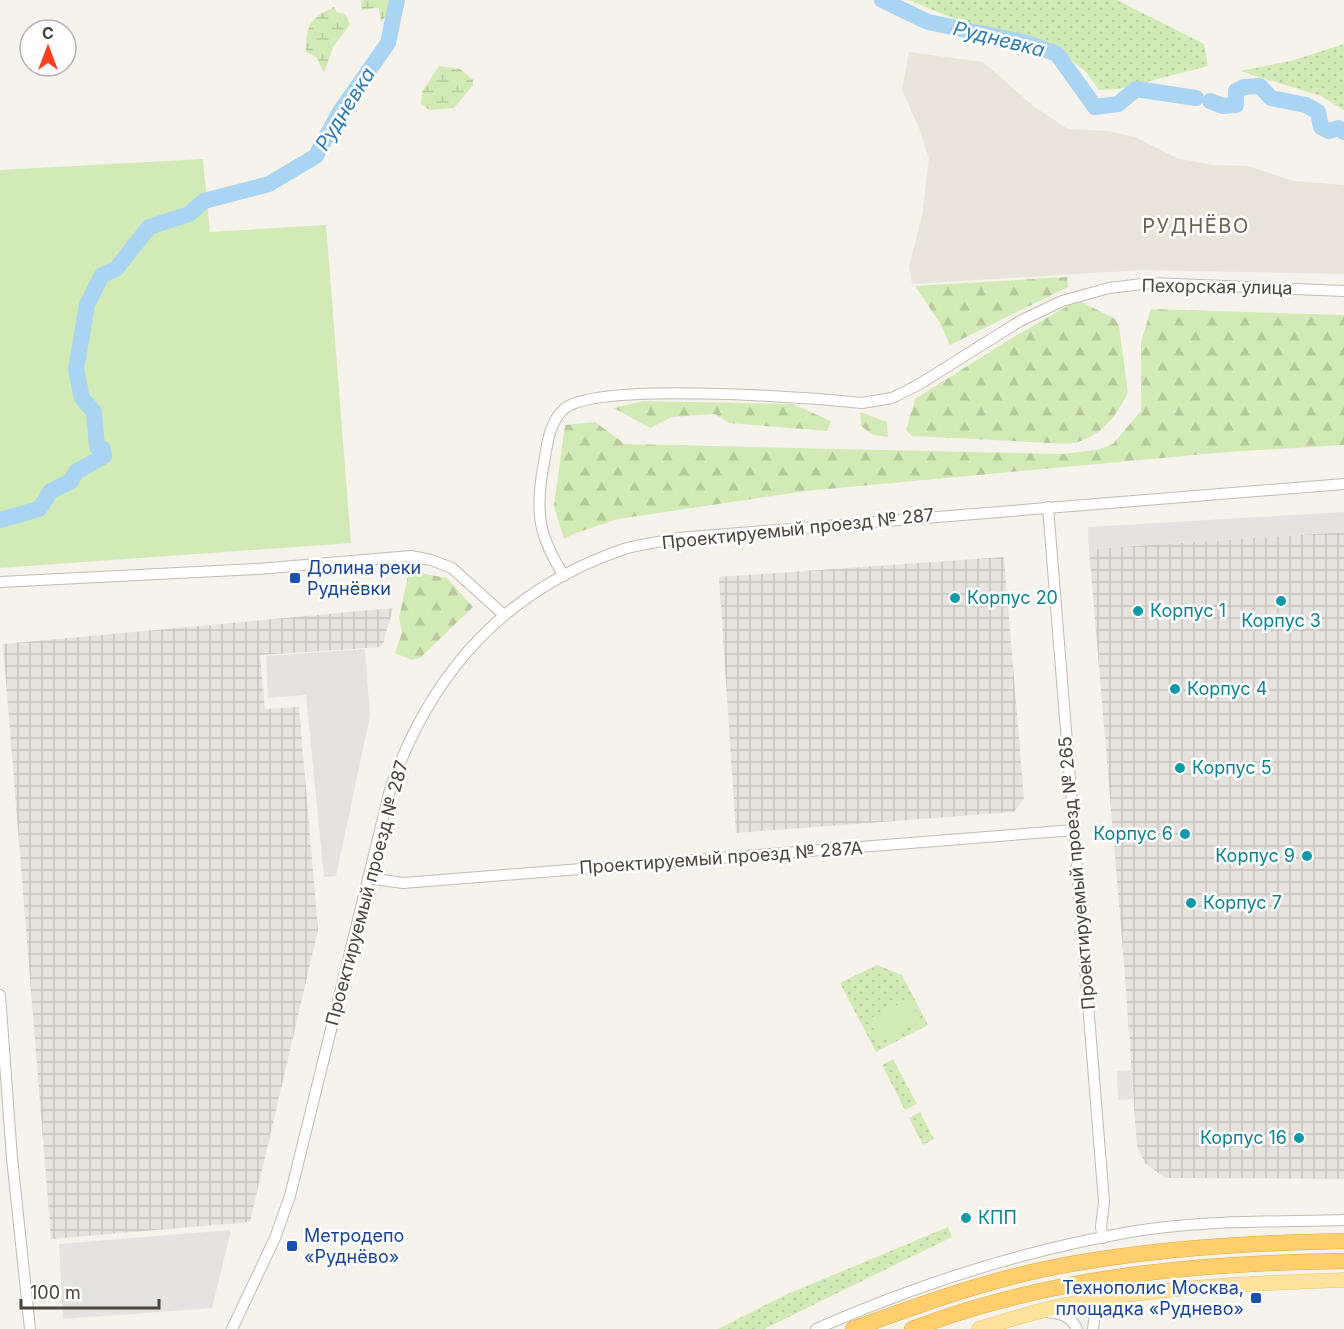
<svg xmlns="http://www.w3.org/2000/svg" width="1344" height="1329" font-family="Inter,sans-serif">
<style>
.residential{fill:#eae5da}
.industrial{fill:url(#industrial-grid)}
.grass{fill:url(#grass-dots)}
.forest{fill:url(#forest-firs)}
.wetland{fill:url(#wetland-marsh)}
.park{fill:#d2eab5}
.parking{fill:#e5e3e0}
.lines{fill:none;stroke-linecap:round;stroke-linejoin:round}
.river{stroke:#a9d4f2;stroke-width:16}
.minor-casing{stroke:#c2bbae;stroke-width:12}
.major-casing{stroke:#e6c16a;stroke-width:15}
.highway-casing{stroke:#e0a43c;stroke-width:16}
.minor{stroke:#fff;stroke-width:10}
.major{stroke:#ffe39c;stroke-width:14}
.highway{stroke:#ffcf6e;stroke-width:15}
.transit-dot{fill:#1a4fb4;stroke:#fff;stroke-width:2}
.culture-dot{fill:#0f9aa8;stroke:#fff;stroke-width:2}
.labels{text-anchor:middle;stroke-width:5;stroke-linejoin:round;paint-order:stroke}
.street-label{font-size:18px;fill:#4b4439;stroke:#fff}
.transit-label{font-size:18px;fill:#164399;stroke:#fff;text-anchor:start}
.culture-label{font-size:18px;fill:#0d838f;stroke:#fff;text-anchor:start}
.water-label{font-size:20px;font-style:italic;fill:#2e7ab2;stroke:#fff}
.neighbourhood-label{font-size:20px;letter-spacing:1.5px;fill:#6e6250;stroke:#fff}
</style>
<defs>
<pattern id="industrial-grid" width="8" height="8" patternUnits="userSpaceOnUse" patternTransform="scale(1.5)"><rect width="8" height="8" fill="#e6e2dd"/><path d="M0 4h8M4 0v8" fill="none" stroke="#c7c3be"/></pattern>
<pattern id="grass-dots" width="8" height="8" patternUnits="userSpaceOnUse" patternTransform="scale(1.5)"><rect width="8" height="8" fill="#d2eab5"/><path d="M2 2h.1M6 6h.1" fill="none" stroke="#b6ca9c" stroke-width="1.8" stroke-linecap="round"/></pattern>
<pattern id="forest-firs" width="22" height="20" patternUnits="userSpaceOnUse" patternTransform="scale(1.5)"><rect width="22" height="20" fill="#d2eab5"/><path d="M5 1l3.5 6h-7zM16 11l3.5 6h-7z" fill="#b6ca9c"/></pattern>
<pattern id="wetland-marsh" width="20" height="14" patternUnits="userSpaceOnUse" patternTransform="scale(1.5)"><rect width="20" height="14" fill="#d2eab5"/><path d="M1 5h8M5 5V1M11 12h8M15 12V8" fill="none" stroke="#b6ca9c"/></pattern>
</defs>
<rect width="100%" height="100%" fill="#f6f3ec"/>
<polygon class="residential" points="909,52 983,62 1036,108 1068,129 1109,131 1135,137 1177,158 1213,165 1248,166 1294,181 1344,185 1344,274 1141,270 912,284 909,266 922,216 929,159 919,128 902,90"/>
<g class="industrial">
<polygon points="1344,532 1344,1179 1165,1178 1145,1163 1137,1146 1124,963 1089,549"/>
<polygon points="1004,557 1024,799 1014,812 736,833 719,577"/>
<polygon points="393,608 382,647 260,655 265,709 299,707 318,930 250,1222 51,1239 3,644"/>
</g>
<g class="grass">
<polygon points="909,0 1117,0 1204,44 1208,66 1119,89 1099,90 1086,72 1056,47 952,18"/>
<polygon points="1344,44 1344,110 1321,96 1240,71 1294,60"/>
<polygon points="877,965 902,975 928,1025 876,1052 840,983"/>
<polygon points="893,1059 917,1104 905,1110 882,1065"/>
<polygon points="920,1112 934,1139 923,1145 909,1118"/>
<polygon points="948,1227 952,1237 764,1329 718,1329 783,1296"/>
</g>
<g class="forest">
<polygon points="1067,277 1068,287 950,345 940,323 915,286"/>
<path d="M1078,300L1115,319L1119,326L1128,393C1113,420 1101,437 1070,444L912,436L906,430L915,399L1012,338Z"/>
<polygon points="1151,309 1344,315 1344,445 1227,452 806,491 618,519 576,533 564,539 554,506 565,425 595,422 625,444 1061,454 1097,450 1113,444 1141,411 1141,342"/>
<polygon points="644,401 793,404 831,421 827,431 729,423 715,414 672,417 650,428 614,408"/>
<polygon points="860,412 887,422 888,437 873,435 861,426"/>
<polygon points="409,571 447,578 473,607 420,658 411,660 395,653 402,633 399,618"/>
</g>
<g class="wetland">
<polygon points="361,0 389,0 387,14 381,23 379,8 362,10"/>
<path d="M334,7L337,12L345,14L350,25L333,47L324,73L317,58L306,52C306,25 309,19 334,7Z"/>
<polygon points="439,66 460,69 473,80 473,85 454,108 429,110 421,104 422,92"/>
</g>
<g class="park">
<polygon points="203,159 210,232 326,225 351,543 0,568 0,170"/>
<polygon points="909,999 921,1021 881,1042 869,1019"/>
</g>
<g class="parking">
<polygon points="1344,512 1344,532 1089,549 1088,527"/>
<polygon points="365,649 370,716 336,876 324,877 306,695 268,698 266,656"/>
<polygon points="1131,1070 1133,1099 1118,1100 1117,1071"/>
<polygon points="231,1230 212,1308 63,1319 59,1244"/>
</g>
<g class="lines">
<g class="river">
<polyline points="882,0 928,22 1027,43 1057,54 1095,107 1118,104 1136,89 1196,98"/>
<polyline points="1210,101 1223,106 1236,105 1236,91 1244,87 1260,86 1271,98 1306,105 1318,112 1321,127 1329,131 1338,128 1344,132"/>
<polyline points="0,520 39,509 51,491 71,481 76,472 104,456 103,449 97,447 94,412 82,398 76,370 87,305 102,275 116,269 149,227 189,214 204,201 269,184 316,156 339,113 388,43 397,0"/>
</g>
<defs>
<g id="minor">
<polyline points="1048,507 1104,1202 1101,1227 1103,1238"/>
<path d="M564,576C539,536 535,514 543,468C547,448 548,423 564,409C598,381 811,398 862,403L892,398L918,385L1020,321L1062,301L1109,288L1151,283L1344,291"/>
<polyline points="0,582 258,569 411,556 431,560 452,568 504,615"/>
<polyline points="368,878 403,883 1074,830"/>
<polyline points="0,995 12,1158 30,1329"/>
<path d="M1046,1312C1060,1313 1071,1316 1077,1329"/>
<path d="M232,1329L275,1238L290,1196L391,786C433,670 505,590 624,549C641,544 661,542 678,538L1344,484"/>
<path d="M816,1329C916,1285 1021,1251 1130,1232C1200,1220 1273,1222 1344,1220"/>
<polyline points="1093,1329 1095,1314 1111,1297"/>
</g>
<path id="major" d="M979,1329C1011,1319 1043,1309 1076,1303C1164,1287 1254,1283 1344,1280"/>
<g id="highway">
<path d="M853,1329C916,1306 979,1283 1045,1269C1143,1249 1244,1243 1344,1241"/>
<path d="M912,1329C1052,1276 1195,1263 1344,1261"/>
</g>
</defs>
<use href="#minor" class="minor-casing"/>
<use href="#major" class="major-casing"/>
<use href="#highway" class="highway-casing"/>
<use href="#minor" class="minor"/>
<use href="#major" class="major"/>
<use href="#highway" class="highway"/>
</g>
<g class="transit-dot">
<rect x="289" y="572" width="12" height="12" rx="3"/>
<rect x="286" y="1240" width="12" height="12" rx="3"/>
<rect x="1250" y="1292" width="12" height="12" rx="3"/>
</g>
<g class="culture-dot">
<circle cx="955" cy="598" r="6"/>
<circle cx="1281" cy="601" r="6"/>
<circle cx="1138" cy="611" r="6"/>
<circle cx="1175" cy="689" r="6"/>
<circle cx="1180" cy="768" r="6"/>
<circle cx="1185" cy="834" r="6"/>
<circle cx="1307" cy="856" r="6"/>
<circle cx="1191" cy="903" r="6"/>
<circle cx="1299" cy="1138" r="6"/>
<circle cx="966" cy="1218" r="6"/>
</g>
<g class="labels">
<g class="street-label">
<text transform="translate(1217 287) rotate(1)" y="6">Пехорская улица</text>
<text transform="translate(798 529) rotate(-6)" y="6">Проектируемый проезд № 287</text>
<text transform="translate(721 858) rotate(-4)" y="6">Проектируемый проезд № 287А</text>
<text transform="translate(1077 873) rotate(-95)" y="6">Проектируемый проезд № 265</text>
<text transform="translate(367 893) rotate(-75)" y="6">Проектируемый проезд № 287</text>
</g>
<g class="transit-label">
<text x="307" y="574">Долина реки<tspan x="307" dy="21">Руднёвки</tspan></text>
<text x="304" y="1242">Метродепо<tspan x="304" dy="21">«Руднёво»</tspan></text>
<text x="1244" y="1294" text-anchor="end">Технополис Москва,<tspan x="1244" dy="21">площадка «Руднево»</tspan></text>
</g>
<g class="culture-label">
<text x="967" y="604">Корпус 20</text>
<text x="1150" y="617">Корпус 1</text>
<text x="1281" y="627" text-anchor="middle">Корпус 3</text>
<text x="1187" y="695">Корпус 4</text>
<text x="1192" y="774">Корпус 5</text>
<text x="1173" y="840" text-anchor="end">Корпус 6</text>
<text x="1295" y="862" text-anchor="end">Корпус 9</text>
<text x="1203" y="909">Корпус 7</text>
<text x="1287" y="1144" text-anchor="end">Корпус 16</text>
<text x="978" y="1224">КПП</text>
</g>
<g class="water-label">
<text transform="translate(999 39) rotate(14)" y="7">Рудневка</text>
<text transform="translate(345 109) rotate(-58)" y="7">Рудневка</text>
</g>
<g class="neighbourhood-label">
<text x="1196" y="233">РУДНЁВО</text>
</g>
</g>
<g transform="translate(48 48)"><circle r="28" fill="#ffffff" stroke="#b7b4b0" stroke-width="1.5"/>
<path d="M0-4.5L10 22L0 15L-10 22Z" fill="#fc3f1d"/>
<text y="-9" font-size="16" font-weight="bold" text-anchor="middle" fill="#4b4439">С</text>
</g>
<path d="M21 1299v9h138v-9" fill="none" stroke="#4b4439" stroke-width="3"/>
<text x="30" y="1299" font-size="18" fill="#4b4439" stroke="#ffffff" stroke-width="4.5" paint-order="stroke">100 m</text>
</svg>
